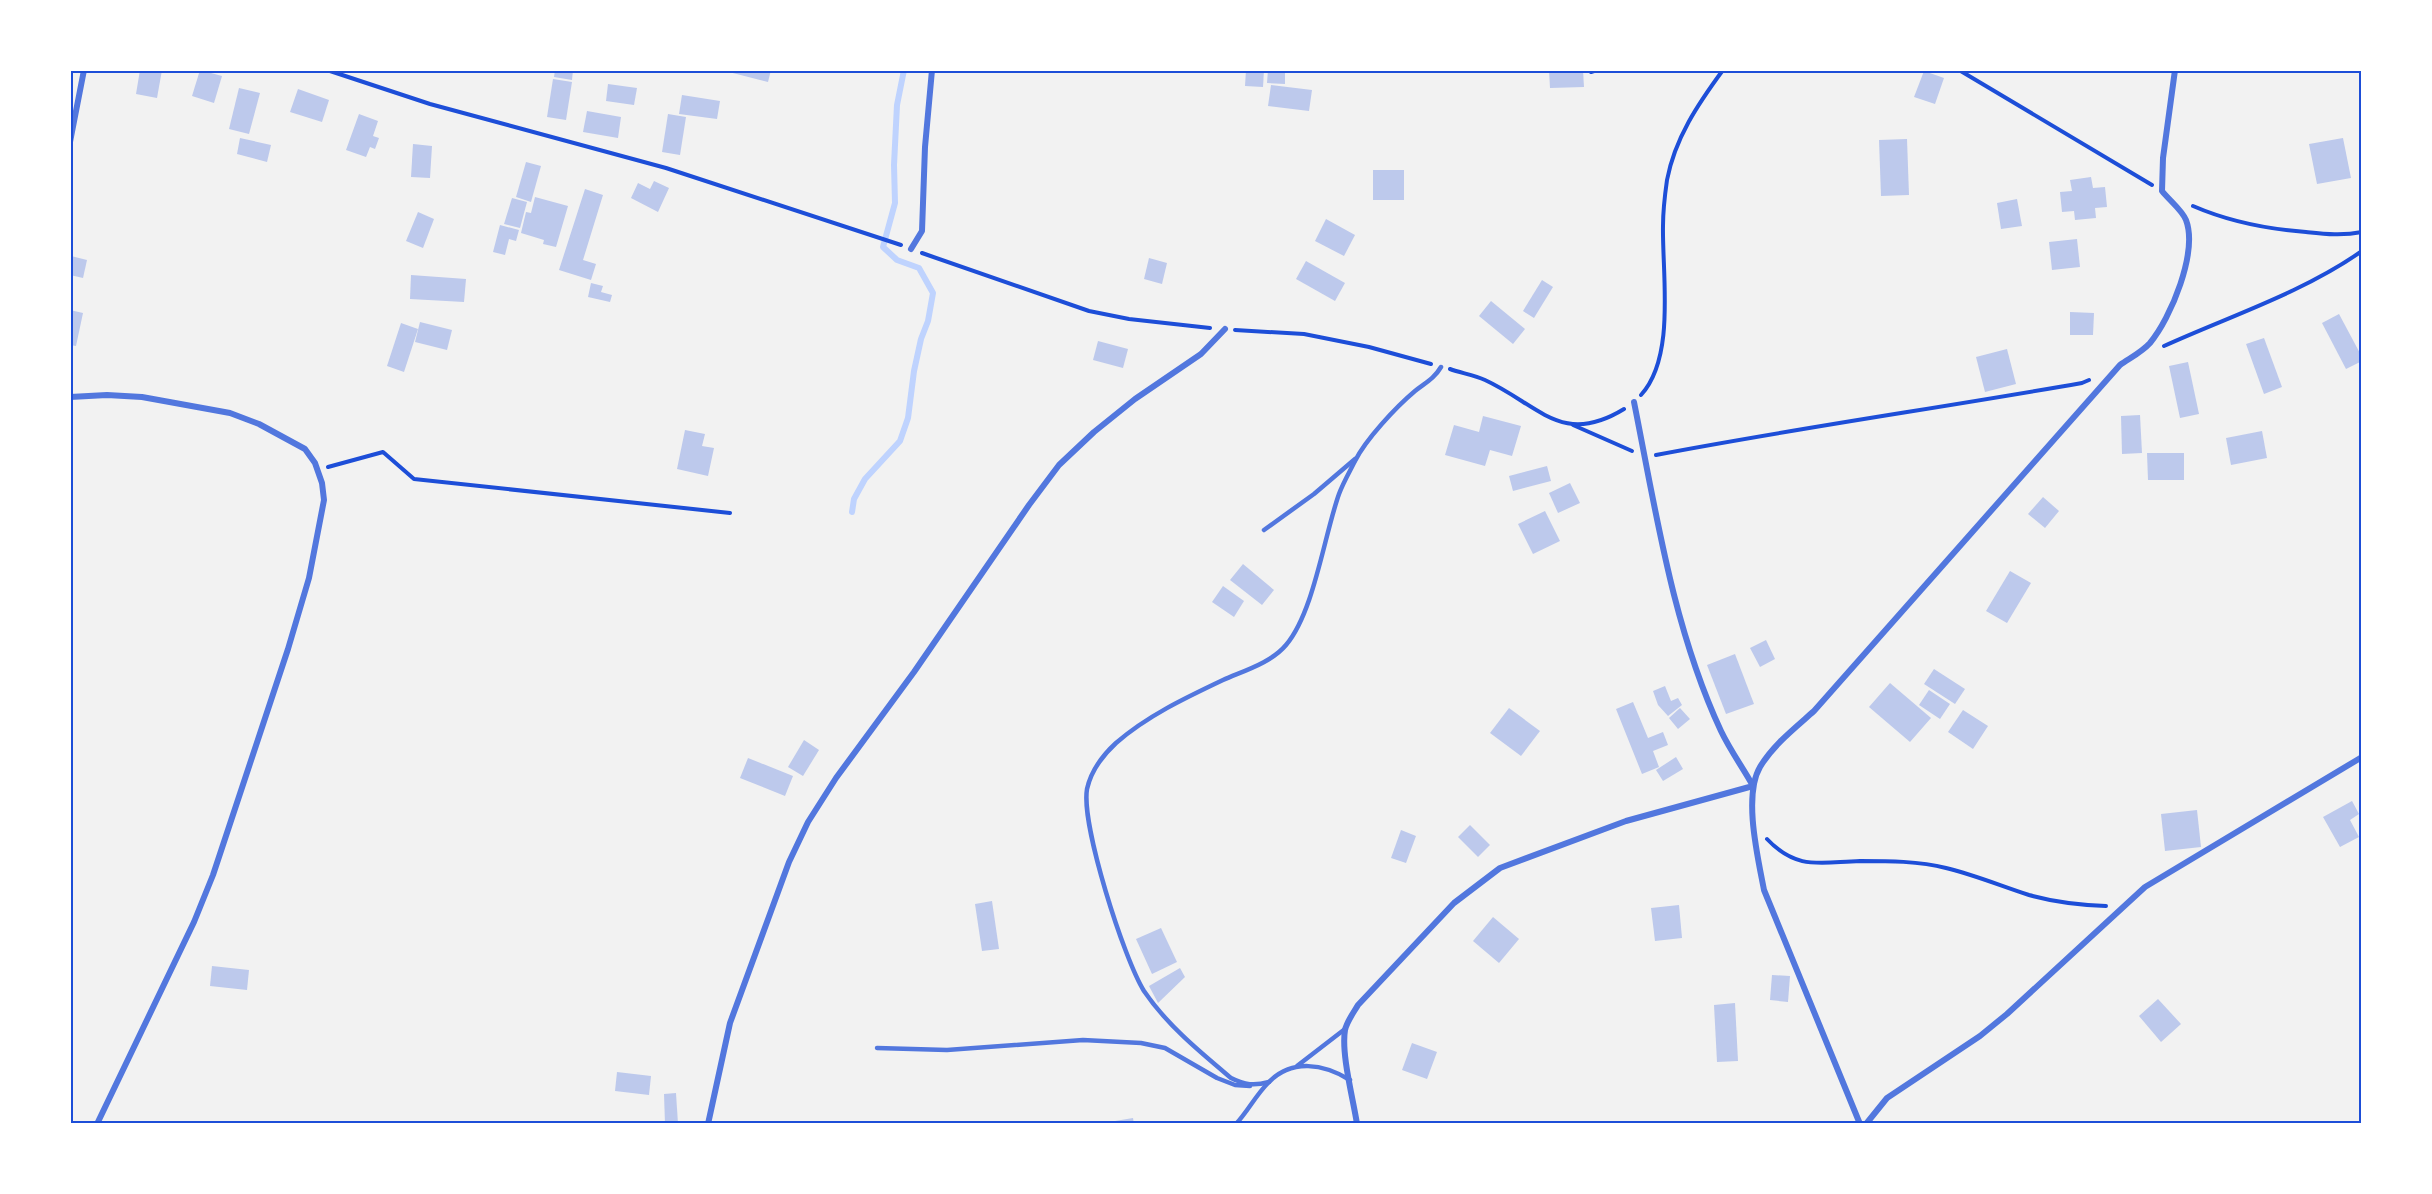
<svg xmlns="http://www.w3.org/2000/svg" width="2432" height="1194" font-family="'DM Sans',sans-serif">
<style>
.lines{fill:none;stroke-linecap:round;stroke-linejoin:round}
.stream{stroke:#bfd3fe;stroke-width:6}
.building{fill:#bdc9ec}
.path{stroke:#1d4ed8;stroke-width:4}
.service{stroke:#5277de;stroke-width:4.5}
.minor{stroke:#5277de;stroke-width:6}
.neatline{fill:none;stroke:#1d4ed8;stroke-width:2}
</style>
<rect width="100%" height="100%" fill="#f2f2f2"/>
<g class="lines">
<polyline class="stream" points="852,512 854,499 865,479 900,441 908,418 914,371 921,339 928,321 933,293 919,268 897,260 883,247 895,203 894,165 897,105 904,70"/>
</g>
<g class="building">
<polygon points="140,70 162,70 157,98 136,94"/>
<polygon points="200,70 222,76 214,103 192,96"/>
<polygon points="555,70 573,70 572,80 554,77"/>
<polygon points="721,70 771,70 768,82"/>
<polygon points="1246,70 1264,70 1263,87 1245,86"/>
<polygon points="1268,70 1285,70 1285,84 1267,83"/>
<polygon points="1549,70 1583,70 1584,87 1550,88"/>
<polygon points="1924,71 1944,78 1935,104 1914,97"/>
<polygon points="553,79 572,82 566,120 547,117"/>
<polygon points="608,84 637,88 634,105 606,101"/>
<polygon points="1271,85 1312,90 1309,111 1268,106"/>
<polygon points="239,88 260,93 249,134 229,129"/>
<polygon points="298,89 329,100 322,122 290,112"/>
<polygon points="682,95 720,101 717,119 679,114"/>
<polygon points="587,111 621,117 618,138 583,132"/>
<polygon points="359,114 378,121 373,136 379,138 375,149 370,147 366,157 346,150"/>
<polygon points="668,114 686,117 680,155 662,152"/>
<polygon points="240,138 271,145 267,162 237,154"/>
<polygon points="2343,138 2351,178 2317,184 2309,144"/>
<polygon points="1907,139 1909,195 1881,196 1879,140"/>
<polygon points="413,144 432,146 430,178 411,177"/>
<polygon points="526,162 541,166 531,202 516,197"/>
<rect x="1373" y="170" width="31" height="30"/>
<polygon points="2091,177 2093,188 2105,187 2107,207 2095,208 2096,218 2075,220 2074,211 2062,212 2060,192 2072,191 2070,180"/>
<polygon points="654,181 669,188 658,212 631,198 638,183 650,189"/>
<polygon points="585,189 603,195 583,260 596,264 591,280 559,270"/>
<polygon points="535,197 568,206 556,247 543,244 544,240 521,233 526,212 531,213"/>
<polygon points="512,198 527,202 520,228 504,224"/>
<polygon points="2017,199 2022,226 2001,229 1997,203"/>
<polygon points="418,212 434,219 423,248 406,241"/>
<polygon points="1326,219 1355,235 1344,256 1315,241"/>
<polygon points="500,225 519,230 516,241 509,239 505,255 493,252"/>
<polygon points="2077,239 2080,267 2052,270 2049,242"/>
<polygon points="71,256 87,260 83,278 70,275"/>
<polygon points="1149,258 1167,263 1162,284 1144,279"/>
<polygon points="1306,261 1345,283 1335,301 1296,279"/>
<polygon points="411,275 466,279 464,302 410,299"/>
<polygon points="1542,280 1553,287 1534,318 1523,311"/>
<polygon points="591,283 603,286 601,292 612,295 610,302 588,297"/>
<polygon points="1491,301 1525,329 1513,344 1479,316"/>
<polygon points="70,310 83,313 76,346 70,345"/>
<polygon points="2070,312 2094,313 2093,335 2070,335"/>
<polygon points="2339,314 2362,357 2362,361 2346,369 2322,323"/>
<polygon points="420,322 452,330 447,350 415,342"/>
<polygon points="401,323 418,329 404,372 387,366"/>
<polygon points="2264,338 2282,387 2264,394 2246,344"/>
<polygon points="1098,341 1128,349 1123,368 1093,360"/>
<polygon points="2007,349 2016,384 1985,392 1976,357"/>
<polygon points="2188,362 2199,414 2180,418 2169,366"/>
<polygon points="2140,415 2142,453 2122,454 2121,416"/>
<polygon points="1483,416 1521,426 1512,456 1490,450 1485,466 1445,455 1454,425 1479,432"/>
<polygon points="685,430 705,434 702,446 714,448 708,476 677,469"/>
<polygon points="2262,431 2267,458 2231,465 2226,438"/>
<polygon points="2147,453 2184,453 2184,480 2148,480"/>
<polygon points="1547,466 1551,481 1513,491 1509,476"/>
<polygon points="1570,483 1580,503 1558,513 1549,493"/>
<polygon points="2043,497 2059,511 2045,528 2028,514"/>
<polygon points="1545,511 1560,541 1533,554 1518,524"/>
<polygon points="1243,564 1274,590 1262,605 1230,580"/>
<polygon points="2010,571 2031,583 2007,623 1986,611"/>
<polygon points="1223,586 1244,601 1234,617 1212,602"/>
<polygon points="1766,640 1775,659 1760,667 1750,648"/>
<polygon points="1735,654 1754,704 1726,714 1707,665"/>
<polygon points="1934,669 1965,689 1955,704 1924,684"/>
<polygon points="1890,683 1931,718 1910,742 1869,707"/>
<polygon points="1665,686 1671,701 1678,698 1682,705 1668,716 1658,705 1653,691"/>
<polygon points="1929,690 1950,704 1940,719 1919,705"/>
<polygon points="1633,702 1648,738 1663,732 1668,745 1653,751 1659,767 1642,774 1616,709"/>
<polygon points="1509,708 1540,731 1521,756 1490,733"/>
<polygon points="1680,708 1690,719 1678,729 1669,718"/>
<polygon points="1963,710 1988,726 1973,749 1948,732"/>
<polygon points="804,740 819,750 803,776 788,767"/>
<polygon points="1676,757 1683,769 1663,781 1656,770"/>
<polygon points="748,758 793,776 785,796 740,778"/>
<polygon points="2352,801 2359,814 2350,820 2359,837 2340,847 2323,817"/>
<polygon points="2197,810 2201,847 2165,851 2161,814"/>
<polygon points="1470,825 1490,845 1478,857 1458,837"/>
<polygon points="1401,830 1416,836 1406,863 1391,858"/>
<polygon points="992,901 999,949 982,951 975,904"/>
<polygon points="1679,905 1682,938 1655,941 1651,908"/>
<polygon points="1493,917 1519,939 1499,963 1473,941"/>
<polygon points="1161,928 1177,962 1152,974 1136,939"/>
<polygon points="212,966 249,970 247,990 210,986"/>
<polygon points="1180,968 1185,977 1158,1003 1149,986"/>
<polygon points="1772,975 1790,976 1788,1002 1770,1000"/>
<polygon points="2158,999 2181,1024 2161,1042 2139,1016"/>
<polygon points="1735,1003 1738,1061 1717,1062 1714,1005"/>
<polygon points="1412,1043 1437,1052 1427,1079 1402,1070"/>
<polygon points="617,1072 651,1076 649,1095 615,1091"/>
<polygon points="676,1093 678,1124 665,1124 664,1094"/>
<polygon points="1133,1118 1134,1124 1109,1124 1109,1122"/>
</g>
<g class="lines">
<g class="path">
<polyline points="327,70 430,104 666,168 901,245"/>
<polyline points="1959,70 2152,185"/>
<polyline points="1591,72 1597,70"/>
<path d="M2193,206C2230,222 2266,229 2306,232C2325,234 2342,236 2362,232"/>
<polyline points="922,253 1089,311 1129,319 1210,328"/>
<polyline points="1235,330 1304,334 1369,347 1431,364"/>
<path d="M2164,346C2230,316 2302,293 2362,251"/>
<path d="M1450,369C1461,373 1474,375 1485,380C1539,405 1562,447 1624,409"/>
<path d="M1641,395C1676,357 1662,274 1663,226C1663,211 1665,194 1667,180C1675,138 1698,104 1723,70"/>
<polyline points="1573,425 1632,451"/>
<path d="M1656,455C1797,428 1940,408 2082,383L2089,380"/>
<polyline points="328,467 383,452 414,479 730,513"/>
<path d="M1767,839C1797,871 1821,862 1860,861C1888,861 1919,861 1946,868C1975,875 2001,886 2029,895C2054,902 2080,905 2106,906"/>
</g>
<g class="service">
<polyline points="1264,530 1314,494 1355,459"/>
<polyline points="877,1048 947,1050 1083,1040 1141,1043 1165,1048 1217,1078 1235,1085 1250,1086"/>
<polyline points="1297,1066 1345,1029"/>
<path d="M1269,1082C1254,1086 1245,1085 1231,1078C1200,1052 1167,1025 1144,991C1124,959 1081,825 1087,789C1091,771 1103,755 1116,743C1147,716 1185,698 1223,680C1243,671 1271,663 1286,645C1314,612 1324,536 1339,494C1343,483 1350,471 1355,461C1366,439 1396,407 1415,391C1425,383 1434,379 1441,367"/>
<path d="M1236,1124C1248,1111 1256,1095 1268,1083C1292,1058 1324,1064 1350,1080"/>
</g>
<g class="minor">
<polyline points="70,142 84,70"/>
<polyline points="911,249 922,231 925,147 932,70"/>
<polyline points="70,397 107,395 142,397 230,413 259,424 305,449 315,463 322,483 324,500 309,578 288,649 213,875 194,922 97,1124"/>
<polyline points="708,1124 730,1023 789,862 808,822 836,778 914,672 1029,505 1059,465 1094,432 1135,399 1201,354 1225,329"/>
<path d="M1357,1124C1353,1098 1341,1054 1345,1030C1347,1021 1354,1012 1358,1005L1454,903L1500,868L1626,821L1753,786C1743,768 1730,750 1721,731C1673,628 1656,512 1634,402"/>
<path d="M1860,1124L1764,890C1758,858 1743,796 1760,767C1773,745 1795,728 1814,711L2120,365C2130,358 2142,352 2150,343C2171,318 2198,252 2186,220C2182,210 2169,200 2162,191L2163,158L2175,70"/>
<polyline points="1866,1124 1887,1098 1980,1036 2007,1014 2145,887 2362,757"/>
</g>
</g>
<rect width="2432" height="1194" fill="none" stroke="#ffffff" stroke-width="144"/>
<rect x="72" y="72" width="2288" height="1050" class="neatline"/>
</svg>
